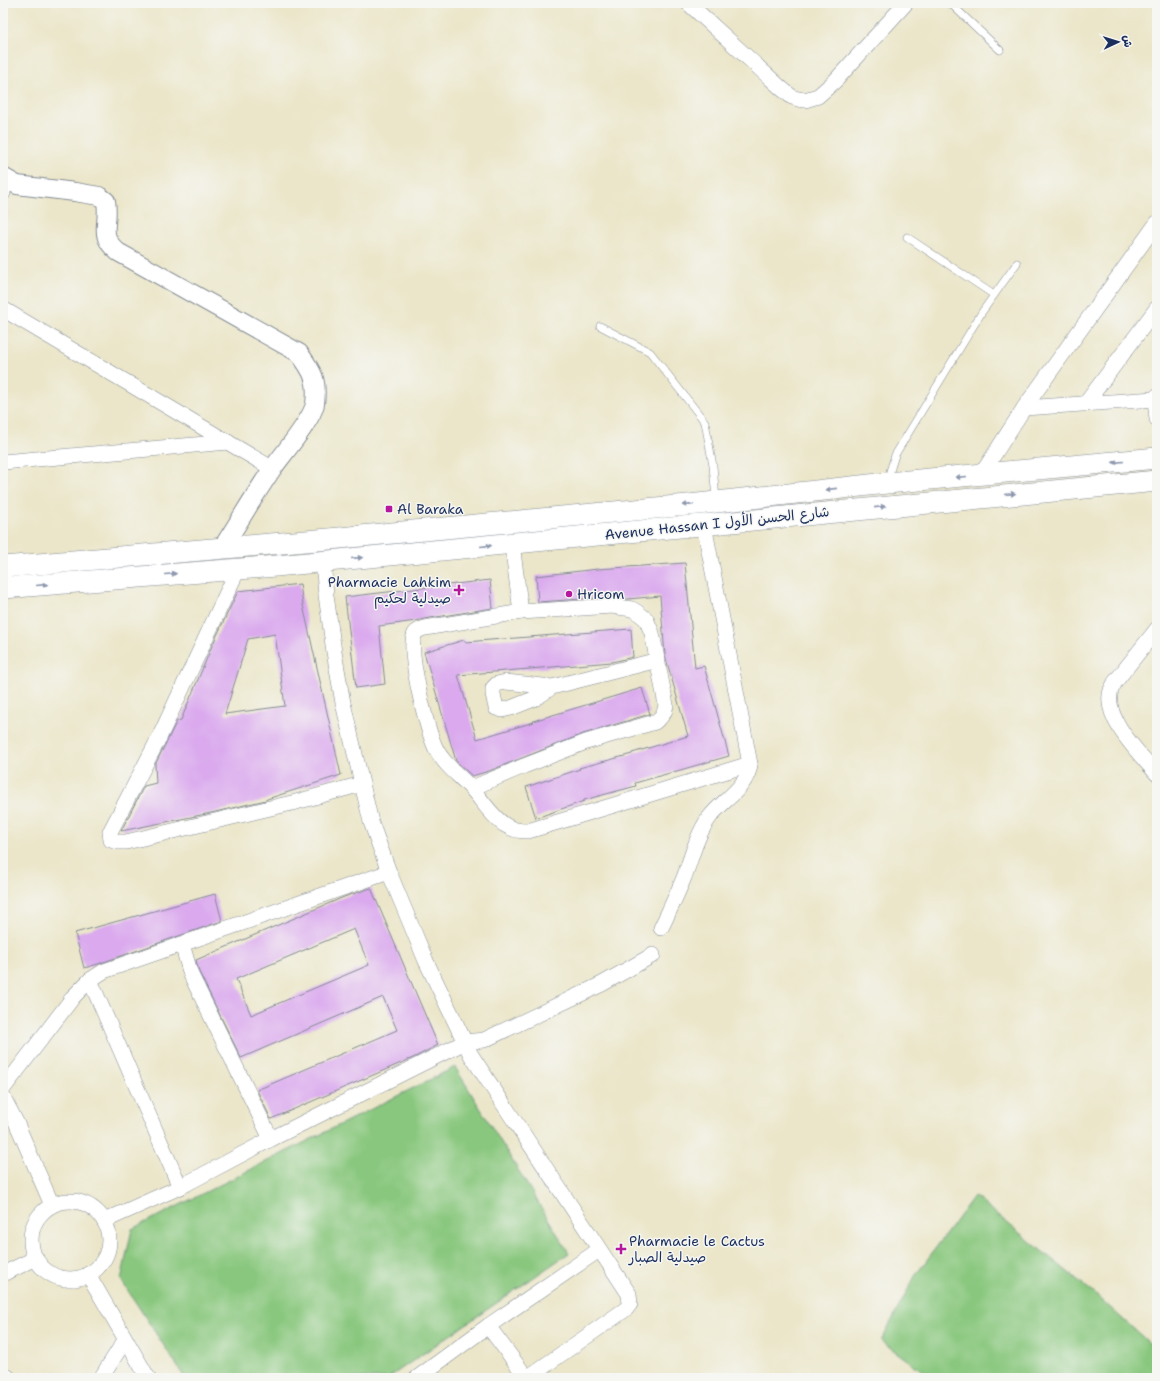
<svg xmlns="http://www.w3.org/2000/svg" width="1160" height="1381" font-family="'Shantell Sans','Playpen Sans Arabic',sans-serif">
<style>
.green{fill:#89c77e;stroke:#527b6e}
.building{fill:#daa9ee;fill-rule:evenodd}
.lines{fill:none;stroke-linecap:round;stroke-linejoin:round}
.service-casing{stroke:#838a94;stroke-width:8}
.minor-casing{stroke:#838a94;stroke-width:16}
.tertiary-casing{stroke:#838a94;stroke-width:20}
.secondary-casing{stroke:#838a94;stroke-width:22}
.service{stroke:#fff;stroke-width:7}
.minor{stroke:#fff;stroke-width:15}
.tertiary{stroke:#fff;stroke-width:18}
.secondary{stroke:#fff;stroke-width:21}
.oneway{fill:#8d97ae}
.poi-dot{fill:#b5179e;stroke:#f6f6f2;stroke-width:1.5}
.labels{text-anchor:middle;stroke-width:3;stroke-linejoin:round;paint-order:stroke}
.poi-label{font-size:14px;fill:#1b2f5e;stroke:#f6f6f2;text-anchor:start}
.street-label{font-size:14px;fill:#1b2f5e;stroke:#f6f6f2}
</style>
<rect width="100%" height="100%" fill="#f6f6f2"/>
<filter id="ink" filterUnits="userSpaceOnUse"><feTurbulence type="fractalNoise" baseFrequency=".025" numOctaves="2"/><feDisplacementMap in="SourceGraphic" scale="8" xChannelSelector="R" yChannelSelector="G"/><feConvolveMatrix kernelMatrix="1 2 1 2 8 2 1 2 1" color-interpolation-filters="sRGB"/></filter>
<filter id="wash" filterUnits="userSpaceOnUse"><feTurbulence type="fractalNoise" baseFrequency=".012" numOctaves="4" result="noise"/><feDisplacementMap in="SourceGraphic" scale="16" xChannelSelector="R" yChannelSelector="G"/><feGaussianBlur stdDeviation="0.9" result="paint"/><feColorMatrix in="noise" values="0 0 0 0 0 0 0 0 0 0 0 0 0 0 0 0 0 1.4 0 .05"/><feComposite in="paint" operator="in"/></filter>
<g filter="url(#wash)">
<rect width="100%" height="100%" fill="#ebe6c9"/>
<g class="green">
<polygon points="455,1067 569,1253 388,1378 185,1378 121,1280 132,1229"/>
<polygon points="974,1196 1095,1294 1157,1350 1157,1378 932,1378 881,1341 915,1276"/>
</g>
<g id="blocks">
<g class="building">
<polygon points="685,563 695,668 704,666 729,756 635,783 636,786 584,800 584,801 536,818 526,787 580,769 579,768 632,754 632,753 688,736 665,655 660,596 628,599 611,597 538,602 536,576 598,569"/>
<polygon points="490,580 493,608 424,619 416,621 379,626 385,684 356,688 345,597"/>
<path d="M300,584L303,605L341,775L267,799L266,800L211,813L121,831L144,786L156,783L155,765L177,721L181,720L212,646L238,591ZM275,634L285,706L225,714L248,639Z"/>
<polygon points="631,629 633,657 612,662 458,675 477,739 534,722 533,721 642,688 650,714 583,734 489,771 472,776 456,761 424,652 464,640 465,642"/>
<path d="M371,888L438,1045L415,1057L271,1119L257,1090L397,1030L383,997L241,1058L199,972L196,960L344,897ZM354,929L369,965L251,1015L236,979Z"/>
<polygon points="215,894 222,921 98,964 84,968 75,933"/>
</g>
</g>
</g>
<g filter="url(#ink)">
<use href="#blocks" fill-opacity="0" stroke="#838a94" stroke-width="1"/>
<g class="lines">
<defs>
<g id="service">
<polyline points="950,3 1000,50"/>
<polyline points="907,237 994,295"/>
<polyline points="600,326 650,352 705,422 713,466 716,499"/>
<polyline points="887,481 895,455 982,312 1017,263"/>
</g>
<g id="minor">
<polyline points="688,3 781,88 792,97 798,99 805,100 818,96 835,81 906,3"/>
<polyline points="3,193 5,179"/>
<polyline points="3,309 273,469"/>
<polyline points="1157,396 1155,399 1157,419"/>
<polyline points="1086,403 1157,308"/>
<polyline points="1024,408 1155,399"/>
<polyline points="3,462 228,442"/>
<polyline points="981,475 1024,408 1157,223"/>
<polyline points="323,561 326,595 334,652 343,703 371,822 389,872 426,961 471,1055 629,1294 630,1304 626,1309 527,1378"/>
<polyline points="238,569 159,738 110,832 111,840 118,842 126,842 296,802 362,784"/>
<path d="M521,612L425,628C421,629 415,631 414,636C408,655 427,730 436,749C444,765 460,776 472,789C482,800 493,818 505,825C512,830 519,831 528,831L750,764L704,525"/>
<path d="M1157,629L1115,682C1114,685 1112,687 1111,690C1102,718 1141,755 1157,774"/>
<polyline points="552,687 506,682 497,684 493,688 493,694 496,708 502,710 511,708 536,698 552,687 658,660"/>
<path d="M472,788L524,766L586,742L655,722C662,717 665,713 666,705L652,633L646,619L637,612L632,609L612,606L521,612L512,544"/>
<path d="M661,928C669,912 676,896 683,880C691,860 696,836 709,818C722,800 748,788 750,764"/>
<polyline points="90,980 180,1187"/>
<polyline points="3,1089 74,996 90,980 104,971 389,872"/>
<polyline points="3,1097 16,1122 52,1205"/>
<polyline points="271,1139 465,1042 484,1040 602,984 653,955"/>
<circle cx="70" cy="1240" r="39"/>
<polyline points="104,1221 180,1187 271,1139 191,975 182,944"/>
<polyline points="3,1274 36,1258"/>
<polyline points="88,1274 148,1378"/>
<polyline points="488,1326 527,1378"/>
<polyline points="3,1374 9,1378"/>
<polyline points="101,1378 125,1340"/>
<polyline points="417,1378 488,1326 599,1250"/>
</g>
<path id="tertiary" d="M3,177L17,185L75,192L99,196L106,201C110,225 97,234 118,252L299,353C313,372 318,380 315,404C312,420 283,454 273,468C255,494 239,522 222,548"/>
<g id="secondary">
<polyline points="3,567 329,539 698,504 887,483 1157,458"/>
<polyline points="3,588 276,566 1157,481"/>
</g>
</defs>
<use href="#service" class="service-casing"/>
<use href="#minor" class="minor-casing"/>
<use href="#tertiary" class="tertiary-casing"/>
<use href="#secondary" class="secondary-casing"/>
<use href="#service" class="service"/>
<use href="#minor" class="minor"/>
<use href="#tertiary" class="tertiary"/>
<use href="#secondary" class="secondary"/>
</g>
<defs><path id="oneway-solid" d="M-6-.8H1V-3.2L6.5 0L1 3.2V.8H-6Z"/></defs>
<g class="oneway">
<use href="#oneway-solid" transform="translate(1118 462) rotate(175)"/>
<use href="#oneway-solid" transform="translate(961 477) rotate(175)"/>
<use href="#oneway-solid" transform="translate(831 489) rotate(174)"/>
<use href="#oneway-solid" transform="translate(1010 494) rotate(-5)"/>
<use href="#oneway-solid" transform="translate(688 505) rotate(175)"/>
<use href="#oneway-solid" transform="translate(880 507) rotate(-6)"/>
<use href="#oneway-solid" transform="translate(486 546) rotate(-5)"/>
<use href="#oneway-solid" transform="translate(357 558) rotate(-5)"/>
<use href="#oneway-solid" transform="translate(171 574) rotate(-5)"/>
<use href="#oneway-solid" transform="translate(42 585) rotate(-5)"/>
</g>
</g>
<g class="poi-dot">
<rect x="385" y="505" width="8" height="8" rx="2"/>
<path d="M457 584h4v4h4v4h-4v4h-4v-4h-4v-4h4z"/>
<circle cx="569" cy="594" r="4"/>
<path d="M619 1243h4v4h4v4h-4v4h-4v-4h-4v-4h4z"/>
</g>
<g class="labels">
<g class="poi-label">
<text x="397" y="514">Al Baraka</text>
<text x="451" y="587" text-anchor="end">Pharmacie Lahkim<tspan x="451" dy="16">صيدلية لحكيم</tspan></text>
<text x="577" y="599">Hricom</text>
<text x="629" y="1246">Pharmacie le Cactus<tspan x="629" dy="16">صيدلية الصبار</tspan></text>
</g>
<g class="street-label">
<text transform="translate(717 523) rotate(-6)" y="5">Avenue Hassan I شارع الحسن الأول</text>
</g>
</g>
<rect width="1160" height="1381" fill="none" stroke="#f6f6f2" stroke-width="16"/>
<g transform="translate(1118 42) rotate(86)" stroke="#f6f6f2" stroke-width="3" paint-order="stroke">
<path d="M0-3L7 15L0 10L-7 15Z" fill="#1b2f5e"/>
<text y="-6" font-size="11" font-weight="bold" text-anchor="middle" fill="#1b2f5e">ش</text>
</g>
</svg>
